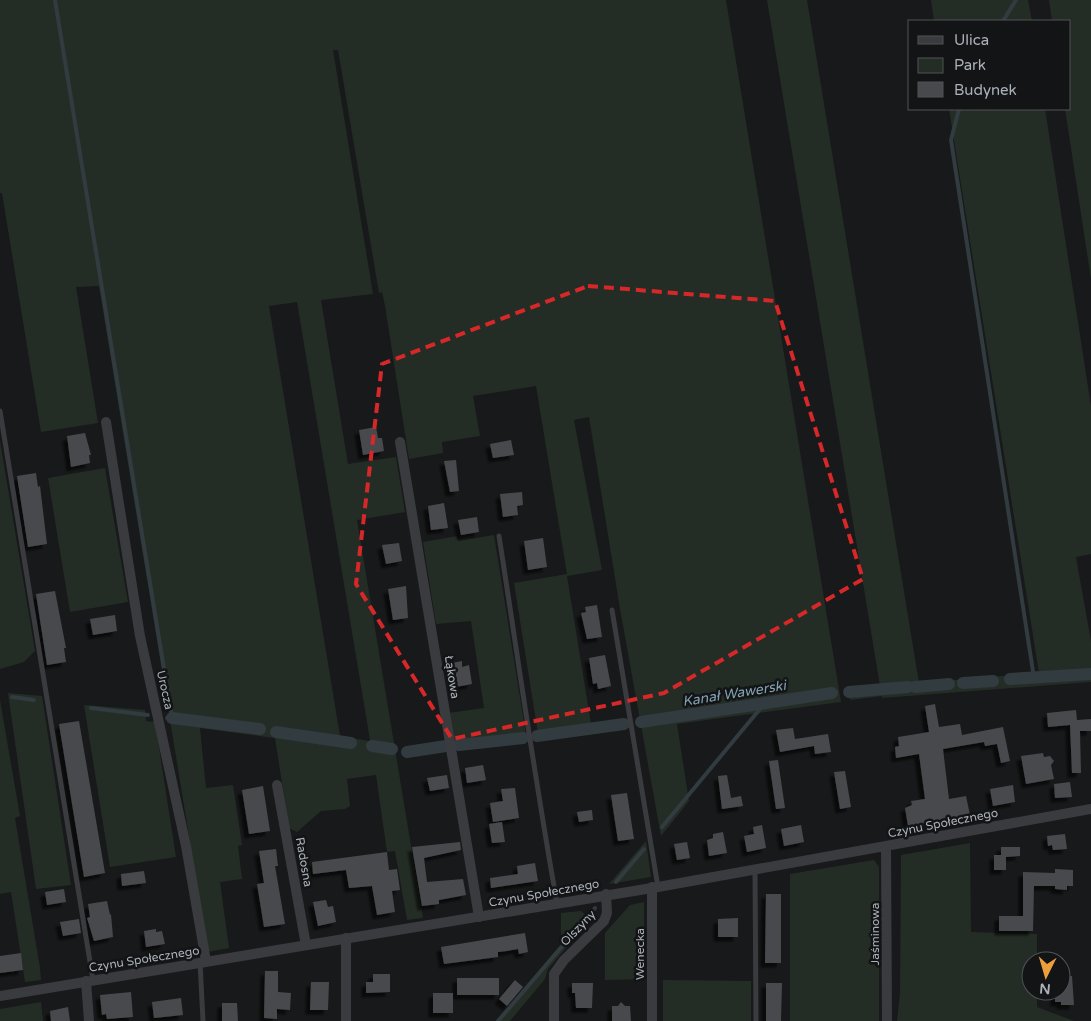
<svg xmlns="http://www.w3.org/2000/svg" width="1091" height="1021" font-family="'Varela Round',sans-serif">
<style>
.green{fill:#242d25;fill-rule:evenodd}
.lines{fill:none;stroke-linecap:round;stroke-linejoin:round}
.stream{stroke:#313b40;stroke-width:4}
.canal{stroke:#313b40;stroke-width:12}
.building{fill:#47494d;filter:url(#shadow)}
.lane{stroke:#393b3f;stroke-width:5}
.street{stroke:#393b3f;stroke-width:10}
.marked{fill:none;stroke:#d62828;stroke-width:4;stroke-dasharray:10 6;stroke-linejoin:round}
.labels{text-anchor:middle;stroke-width:5;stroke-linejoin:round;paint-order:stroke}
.street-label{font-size:12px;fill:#abb1ba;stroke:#131415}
.water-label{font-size:14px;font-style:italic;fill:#83a2b3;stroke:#131415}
</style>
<defs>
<filter id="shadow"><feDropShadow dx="-4.5" dy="4.5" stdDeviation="1" flood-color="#0009"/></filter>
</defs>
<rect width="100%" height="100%" fill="#18191a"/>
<g class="green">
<path d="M0,0H726L841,702L677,724L689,801L661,836L620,609L589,417L574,420L602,570L567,576L591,724L626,719L627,728L539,740L514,583L567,574L536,386L473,396L480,436L442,442L443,453L409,459L385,306L382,292L379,293L338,50H333L373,294L321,300L348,464L396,457L405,512L357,520L423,918L407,920L395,851L387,852L376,775L347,779L350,806L345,809L321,811L297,832L289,828L275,738L200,728L206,788L233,785L242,845L238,846L242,879L220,882L229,948L208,952L99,286L76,287L98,423L41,432L2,193H0ZM297,302L370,740L369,741L340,736L269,306Z"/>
<polygon points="767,0 807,0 919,683 1039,673 949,109 1045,109 1091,406 1091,554 1076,557 1091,641 1091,682 882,698 882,696 851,700 848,697 849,690 880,686"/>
<polygon points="931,0 1028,0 1032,21 934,21"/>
<polygon points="1049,0 1091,0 1091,279 1065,109 1070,109 1070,21 1052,21"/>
<polygon points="0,441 35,651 24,662 0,669"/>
<polygon points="105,468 128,602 70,612 48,478"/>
<polygon points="494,535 527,741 456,749 448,713 484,708 471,621 436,624 423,542 457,536 458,541"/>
<polygon points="8,693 42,696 71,885 36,889"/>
<polygon points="0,700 20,816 15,818 40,968 41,980 25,982 11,892 0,894"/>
<polygon points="84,705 145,710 146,721 155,722 176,857 110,867"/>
<polygon points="646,841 651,877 609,884"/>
<polygon points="970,843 971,932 1037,934 1037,961 1031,961 1031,991 1037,991 1037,1007 1074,1021 897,1021 900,993 901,855"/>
<polygon points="874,860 879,867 879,1021 790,1021 790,874"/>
<polygon points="644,902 644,979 605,980 605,933 630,905"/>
<polygon points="581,911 590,919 548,969 545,979 510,1021 497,1021 561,944 561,913"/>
<polygon points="663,980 751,981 751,1021 663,1021"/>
<polygon points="41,1002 43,1021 0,1021 0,1009"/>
</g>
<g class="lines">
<g class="stream">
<polyline points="55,0 172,718 167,718"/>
<polyline points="1003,21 1016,0"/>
<polyline points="959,109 951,140 1034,678"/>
<polyline points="12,697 34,700"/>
<polyline points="91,708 148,715"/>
<polyline points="662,827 764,704"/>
<polyline points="616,882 644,849"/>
<polyline points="498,1021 595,908"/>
</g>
<g class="canal">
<polyline points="1010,679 1091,674"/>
<polyline points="963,683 993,681"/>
<polyline points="915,687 949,684"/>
<polyline points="849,692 908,687"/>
<polyline points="172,718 260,729"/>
<polyline points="641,722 832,693"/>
<polyline points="276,732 351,743"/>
<polyline points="537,736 624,724"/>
<polyline points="459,745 523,738"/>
<polyline points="372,746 392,749"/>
<polyline points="407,752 446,746"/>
</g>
</g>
<g class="building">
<polygon points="376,427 378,438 382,438 384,451 363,455 359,430"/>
<polygon points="85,433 91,455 89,455 90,463 71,467 67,436"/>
<polygon points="511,440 514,455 493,458 490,444"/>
<polygon points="456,460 459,491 450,492 444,461"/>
<polygon points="36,473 38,487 40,486 47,544 28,547 17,476"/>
<polygon points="522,492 523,505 517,506 518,515 503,517 500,494"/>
<polygon points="444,503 448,528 431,530 428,506"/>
<polygon points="477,517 479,532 461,535 458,520"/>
<polygon points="543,538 547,567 528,570 524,541"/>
<polygon points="399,543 402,561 386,564 382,545"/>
<polygon points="406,586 408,618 393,620 388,589"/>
<polygon points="55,591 66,648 64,648 66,662 47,665 36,594"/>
<polygon points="597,605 602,637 587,639 581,613 586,612 585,607"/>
<polygon points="115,615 117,631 93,635 90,619"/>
<polygon points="605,655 611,686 598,689 597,683 593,684 589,658"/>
<polygon points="462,661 462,667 469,665 472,684 456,687 452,663"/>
<polygon points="935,704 939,727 960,724 962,735 1003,727 1010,761 1001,763 997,744 985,746 984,742 943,749 949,799 966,796 970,815 908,826 905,808 912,805 911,801 925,799 919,754 896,758 895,747 899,746 898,737 929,732 925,706"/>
<polygon points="1076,710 1077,720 1091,719 1091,731 1080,731 1081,773 1072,773 1070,725 1048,727 1047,713"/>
<polygon points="79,721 105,873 84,877 59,724"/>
<polygon points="793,728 795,739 828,734 831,752 815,754 814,746 780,752 776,730"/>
<polygon points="1043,753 1044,757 1050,756 1054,761 1051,765 1054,779 1026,784 1021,756"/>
<polygon points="778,760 785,808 776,809 769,761"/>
<polygon points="483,765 486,780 467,783 465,768"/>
<polygon points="845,771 851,807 840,809 834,772"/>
<polygon points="447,775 449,788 430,791 427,778"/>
<polygon points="727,775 731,798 741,796 743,806 722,809 718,776"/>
<polygon points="1070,782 1072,797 1055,798 1054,784"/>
<polygon points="1013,785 1015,802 993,806 990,789"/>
<polygon points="263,786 270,831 249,834 242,790"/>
<polygon points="515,788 519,818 493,822 490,803 503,801 501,789"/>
<polygon points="627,793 634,839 618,841 611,795"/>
<polygon points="592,810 593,820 579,822 577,812"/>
<polygon points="502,822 505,842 492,843 489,824"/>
<polygon points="762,825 766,848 747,852 744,836 754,834 753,827"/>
<polygon points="801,825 804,842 784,846 781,829"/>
<polygon points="723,832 727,853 709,856 707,840 713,838 713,834"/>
<polygon points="1065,834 1067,849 1053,850 1052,845 1048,846 1047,836"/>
<polygon points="460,842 461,850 424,858 427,882 463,879 466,895 439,900 439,904 422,906 412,847"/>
<polygon points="687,842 690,858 677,860 674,844"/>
<polygon points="1001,847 1020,847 1020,856 1006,857 1006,870 994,870 994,855 1001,855"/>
<polygon points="276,849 278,866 275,866 285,924 264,927 257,884 264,883 259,851"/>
<polygon points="387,852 389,870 397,869 400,890 392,891 395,912 377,915 372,886 349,888 346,870 313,874 312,862"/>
<polygon points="535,863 538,881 491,888 490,878 518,874 517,866"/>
<polygon points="1055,869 1073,870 1073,886 1067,886 1067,890 1055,889 1055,886 1034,886 1033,931 999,931 999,916 1023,916 1023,872 1055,873"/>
<polygon points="144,871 146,883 122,886 121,874"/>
<polygon points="64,889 66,902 47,905 45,892"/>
<polygon points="766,894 781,894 781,963 765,963"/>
<polygon points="326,900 328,907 333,906 336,922 318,926 313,902"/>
<polygon points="107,901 110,915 111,914 113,937 94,941 87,918 90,917 88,904"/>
<polygon points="738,918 738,937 718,937 718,919"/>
<polygon points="79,919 81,933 63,936 60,922"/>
<polygon points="156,929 156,932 162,931 165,944 146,947 144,931"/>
<polygon points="525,933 528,952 519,954 518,949 507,951 498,952 498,957 444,964 441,947"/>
<polygon points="21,953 23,970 0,973 0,956"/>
<polygon points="265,971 278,971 278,992 291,993 290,1010 277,1009 277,1019 264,1018"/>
<polygon points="373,974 390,974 390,992 366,993 366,982 373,982"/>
<polygon points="1072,976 1074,1005 1061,1005 1061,1002 1055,1002 1055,991 1061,991 1061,977"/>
<rect x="457" y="978" width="42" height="17"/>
<polygon points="515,980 523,987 507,1006 499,999"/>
<polygon points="311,982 329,982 328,1010 310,1010"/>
<polygon points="572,983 593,983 592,1008 576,1008 575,993 572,993"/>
<polygon points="766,983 782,983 781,1021 766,1021"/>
<polygon points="131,992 133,1017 107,1019 106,1014 102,1015 100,995"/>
<rect x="433" y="993" width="20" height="20"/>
<polygon points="181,998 183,1015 154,1018 152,1002"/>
<polygon points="621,1002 625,1006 630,1006 631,1021 612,1021 612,1006 618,1006"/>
<polygon points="222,1003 237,1003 238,1021 222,1021"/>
<polygon points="68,1007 70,1021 51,1021 50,1011"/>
</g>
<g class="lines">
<g class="lane">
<polyline points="0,411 93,980"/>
<path d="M499,536C518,658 535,781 557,903"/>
<polyline points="612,610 658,887"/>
<polyline points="755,870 756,1021"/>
<polyline points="200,962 203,1021"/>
</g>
<g class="street">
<polyline points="106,422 140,636 186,846 206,961"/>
<polyline points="400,442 479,917"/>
<polyline points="277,785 306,945"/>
<polyline points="886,847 887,1021"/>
<polyline points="652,887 652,1021"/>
<polyline points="86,981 89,1021"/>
<polyline points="0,996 658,887 1091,809"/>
<polyline points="346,1021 346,938"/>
<polyline points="554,1021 554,974 564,960 604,921 607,913 606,894"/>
</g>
</g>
<path class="marked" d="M588,286L775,301L863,579L664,693L452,739L356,584L382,364Z"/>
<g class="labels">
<g class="street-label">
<text transform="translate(452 677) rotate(81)" y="4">Łąkowa</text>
<text transform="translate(165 690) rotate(77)" y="4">Urocza</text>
<text transform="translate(943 823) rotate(-11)" y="4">Czynu Społecznego</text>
<text transform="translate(304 862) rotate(80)" y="4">Radosna</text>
<text transform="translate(544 893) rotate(-10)" y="4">Czynu Społecznego</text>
<text transform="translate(578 928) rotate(-46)" y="4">Olszyny</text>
<text transform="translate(875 934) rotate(-90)" y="4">Jaśminowa</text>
<text transform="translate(640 954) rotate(-90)" y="4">Wenecka</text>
<text transform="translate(144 959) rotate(-9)" y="4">Czynu Społecznego</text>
</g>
<g class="water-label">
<text transform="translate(734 693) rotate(-9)" y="5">Kanał Wawerski</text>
</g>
</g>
<rect x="908" y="20" width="162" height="90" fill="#131415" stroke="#505357"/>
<rect x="918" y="36" width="25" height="8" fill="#393b3f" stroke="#505357"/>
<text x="954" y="45" font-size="15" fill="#abb1ba">Ulica</text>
<rect x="918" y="58" width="25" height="15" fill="#242d25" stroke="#505357"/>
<text x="954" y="70" font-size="15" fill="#abb1ba">Park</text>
<rect x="918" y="82" width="25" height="15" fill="#47494d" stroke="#505357"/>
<text x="954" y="95" font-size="15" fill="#abb1ba">Budynek</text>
<g transform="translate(1046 976) rotate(185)"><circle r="24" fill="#131415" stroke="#505357"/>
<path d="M0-4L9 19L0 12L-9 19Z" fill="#ed9f3e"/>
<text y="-8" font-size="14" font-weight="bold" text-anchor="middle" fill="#abb1ba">N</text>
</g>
</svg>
